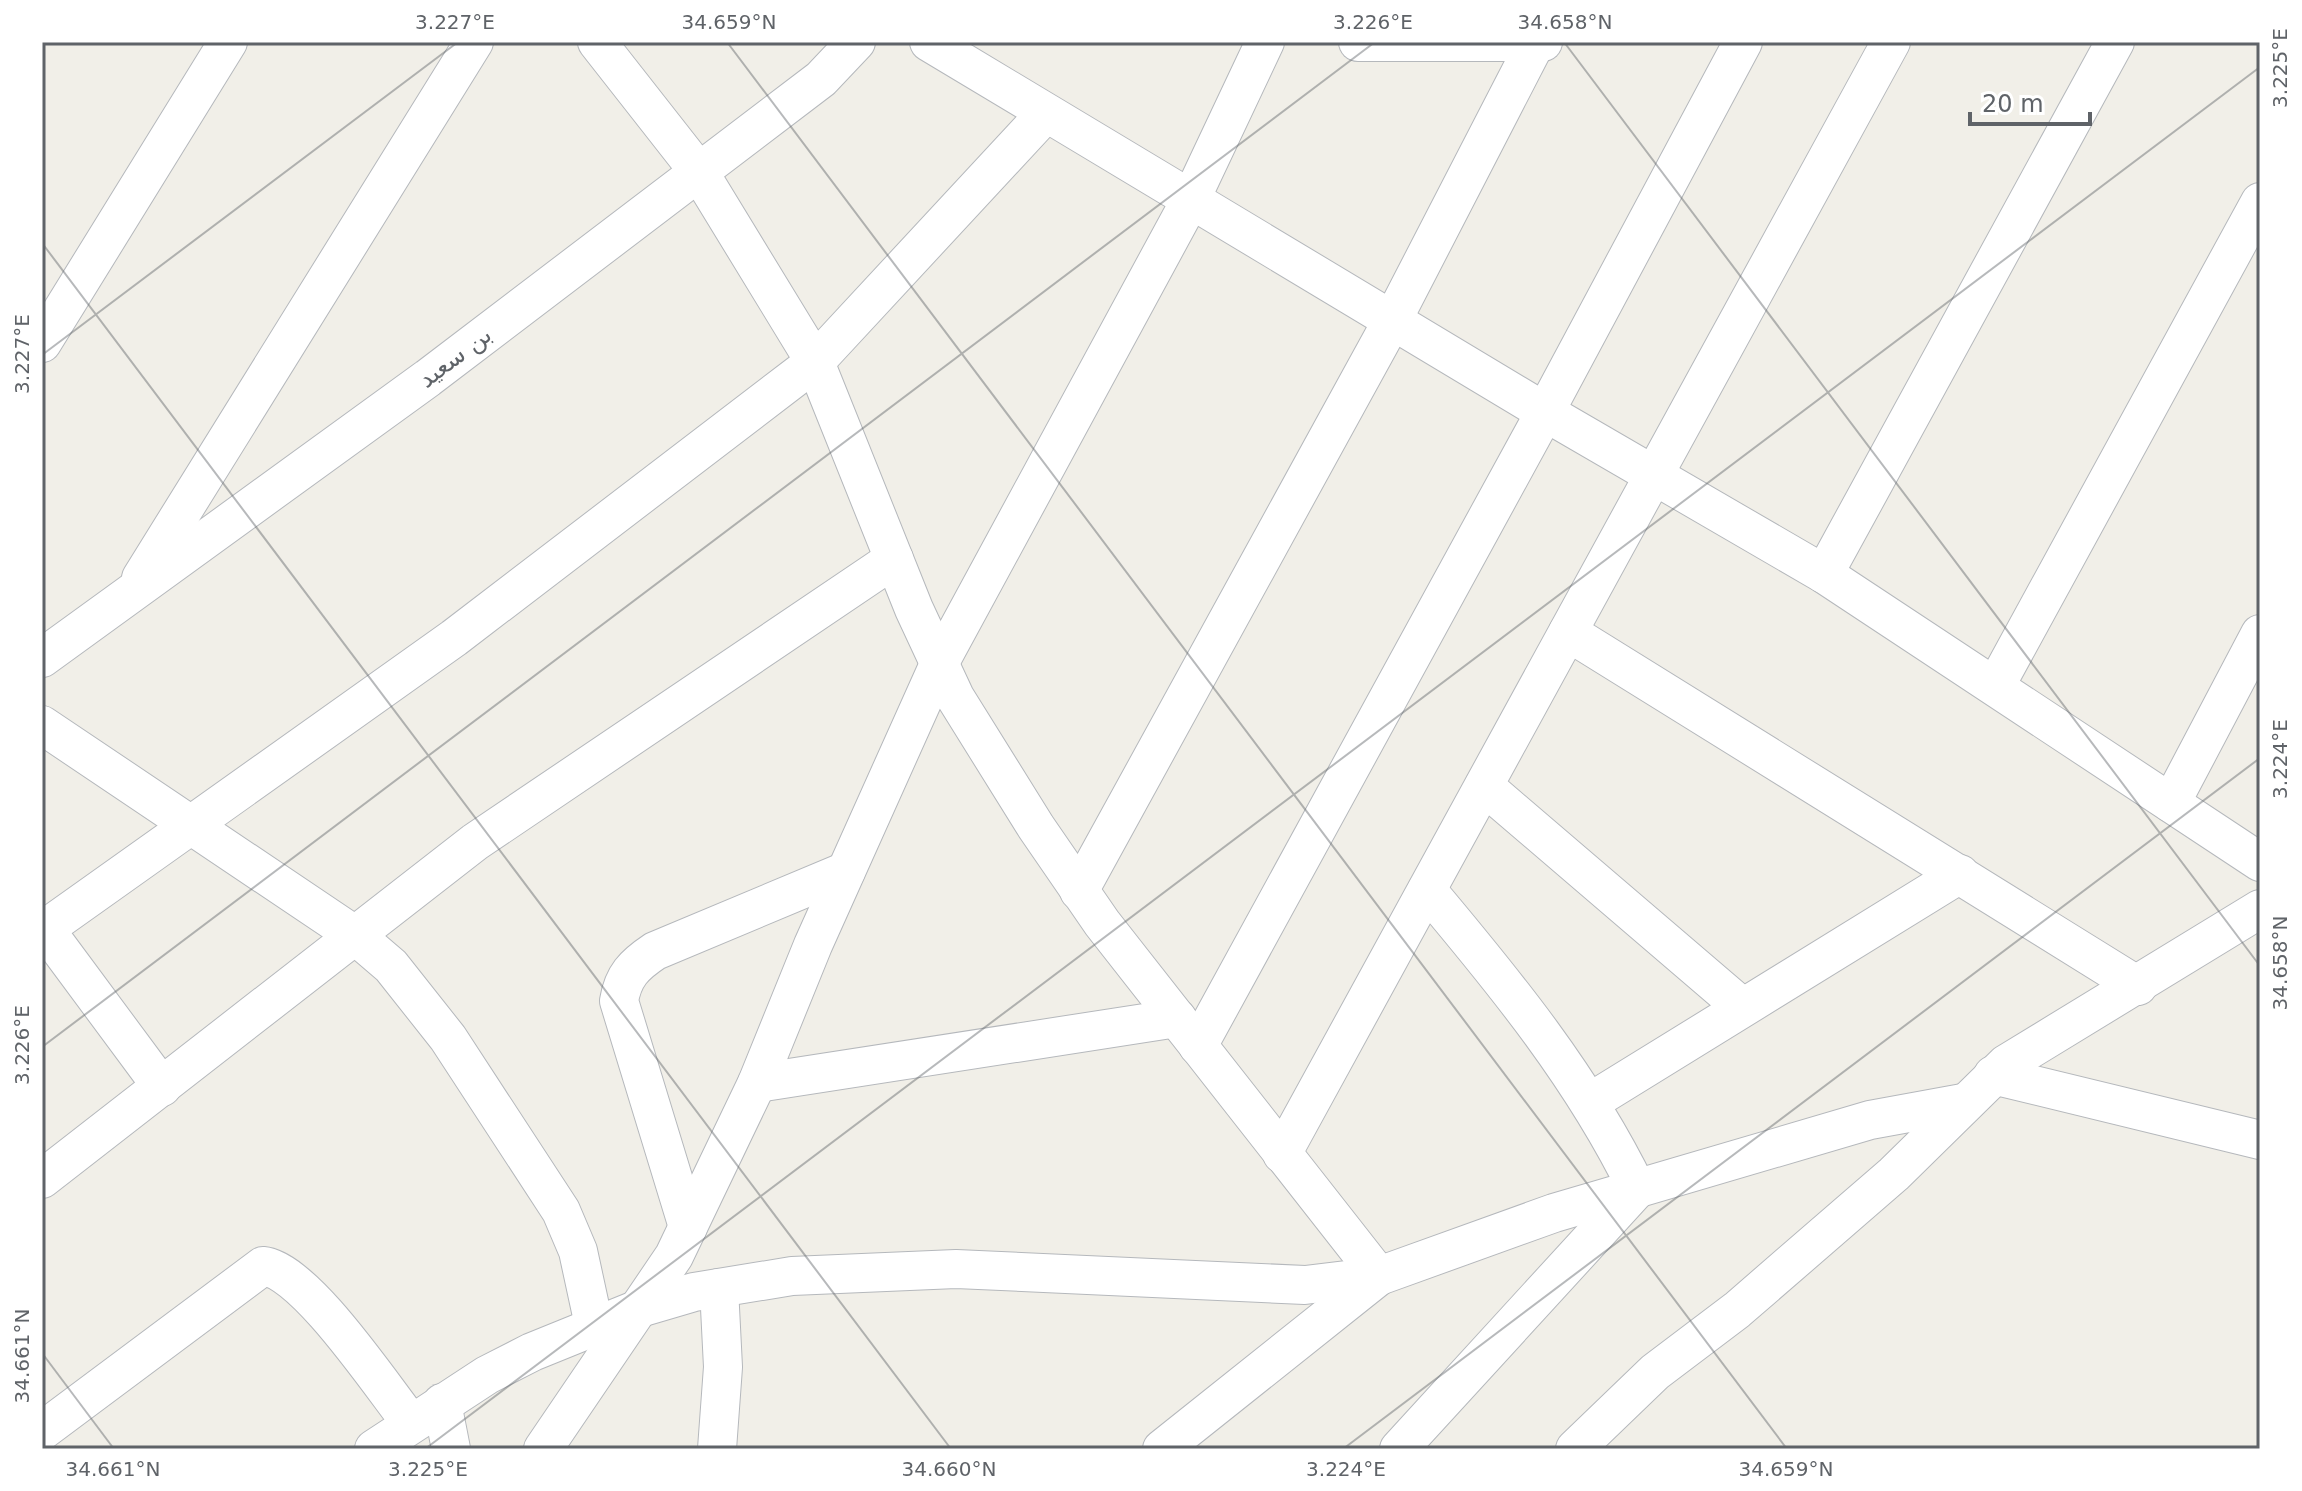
<svg xmlns="http://www.w3.org/2000/svg" width="2302" height="1491" font-family="'DejaVu Sans','Noto Naskh Arabic',sans-serif">
<style>
.lines{fill:none;stroke-linecap:round;stroke-linejoin:round}
.street-casing{stroke:#b5b8bc;stroke-width:40}
.street{stroke:#fff;stroke-width:38}
.ticks{fill:none;stroke:#5f6368;stroke-width:2;stroke-opacity:0.45}
.labels{text-anchor:middle;stroke-width:7;stroke-linejoin:round;paint-order:stroke}
.street-label{font-size:24px;fill:#5f6368;stroke:#fff}
.neatline{fill:none;stroke:#5f6368;stroke-width:3}
.ticks-label{font-size:20px;text-anchor:middle;fill:#5f6368}
</style>
<rect width="100%" height="100%" fill="#f1efe8"/>
<g class="lines">
<defs>
<g id="street">
<polyline points="597,42 699,172 815,362 914,609 955,697 1036,827 1102,923 1379,1276 1162,1449"/>
<polyline points="929,42 1545,412 1824,574 2260,862"/>
<polyline points="1358,42 1543,42"/>
<polyline points="42,343 228,42"/>
<polyline points="1824,574 2115,42"/>
<polyline points="141,578 474,42"/>
<polyline points="1568,632 2138,986"/>
<polyline points="42,658 428,378 821,79 856,42"/>
<polyline points="1996,685 2260,202"/>
<polyline points="42,725 356,936 391,966 448,1038 561,1211 578,1251 594,1325"/>
<polyline points="1484,786 1742,1007"/>
<polyline points="2171,803 2260,634"/>
<polyline points="1079,891 1392,321 1536,42"/>
<polyline points="42,925 162,1087"/>
<polyline points="42,931 454,638 815,362 1045,114"/>
<polyline points="1198,1046 1545,412 1743,42"/>
<polyline points="1993,1075 2260,1140"/>
<polyline points="757,1083 1177,1018"/>
<polyline points="1592,1101 1960,874"/>
<polyline points="1282,1154 1891,42"/>
<polyline points="42,1179 475,842 894,559"/>
<path d="M688,1227L619,1001C623,976 634,965 655,951L846,871"/>
<polyline points="442,1403 451,1449"/>
<path d="M42,1431L263,1266C305,1270 383,1388 411,1423"/>
<polyline points="374,1449 487,1375 532,1352 643,1307 694,1292 792,1276 956,1269 1305,1285 1379,1276 1554,1213 1870,1120 1963,1103"/>
<polyline points="543,1449 674,1256 757,1083 813,945 940,662 1190,201 1265,42"/>
<polyline points="717,1449 723,1367 719,1288"/>
<path d="M1399,1449L1637,1189C1583,1078 1506,984 1427,890"/>
<polyline points="1575,1449 1655,1372 1737,1310 1894,1174 2006,1064 2260,909"/>
</g>
</defs>
<use href="#street" class="street-casing"/>
<use href="#street" class="street"/>
</g>
<path class="ticks" d="M727,42L1787,1449M1564,42L2260,966M42,243L951,1449M42,355L458,42M42,1047L1375,42M42,1353L114,1449M425,1449L2260,67M1343,1449L2260,758"/>
<g class="labels">
<g class="street-label">
<text transform="translate(455 357) rotate(-37)" y="8">بن سعيد</text>
</g>
</g>
<rect width="2302" height="1491" fill="none" stroke="#ffffff" stroke-width="88"/>
<path d="M1970 112v12h120v-12" fill="none" stroke="#5f6368" stroke-width="4"/>
<text x="1982" y="112" font-size="24" fill="#5f6368" stroke="#ffffff" stroke-width="6" paint-order="stroke">20 m</text>
<rect x="44" y="44" width="2214" height="1403" class="neatline"/>
<g class="ticks-label">
<text x="455" y="29">3.227°E</text>
<text x="729" y="29">34.659°N</text>
<text x="1373" y="29">3.226°E</text>
<text x="1565" y="29">34.658°N</text>
<text transform="translate(2280 68) rotate(-90)" y="7">3.225°E</text>
<text transform="translate(22 354) rotate(-90)" y="7">3.227°E</text>
<text transform="translate(2280 759) rotate(-90)" y="7">3.224°E</text>
<text transform="translate(2280 963) rotate(-90)" y="7">34.658°N</text>
<text transform="translate(22 1045) rotate(-90)" y="7">3.226°E</text>
<text transform="translate(22 1356) rotate(-90)" y="7">34.661°N</text>
<text x="113" y="1476">34.661°N</text>
<text x="428" y="1476">3.225°E</text>
<text x="949" y="1476">34.660°N</text>
<text x="1346" y="1476">3.224°E</text>
<text x="1786" y="1476">34.659°N</text>
</g>
</svg>
